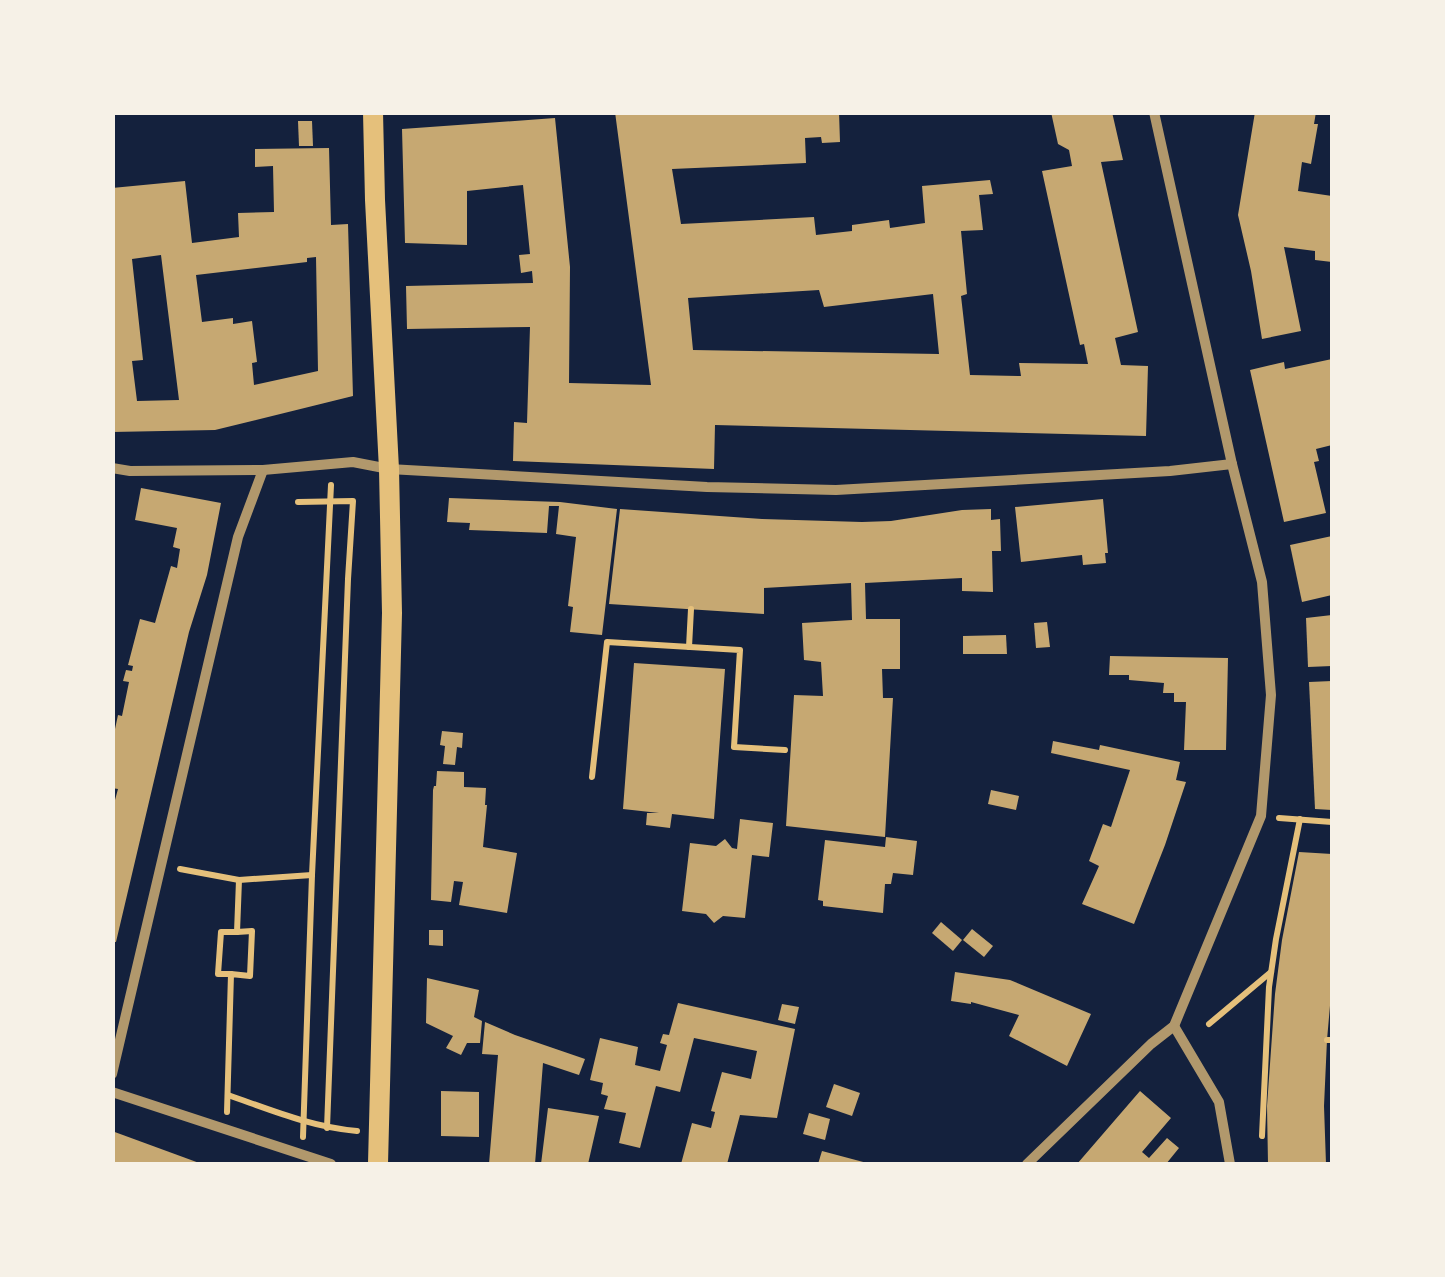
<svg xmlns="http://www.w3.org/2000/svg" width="1445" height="1277" font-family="'Open Sans',sans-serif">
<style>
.building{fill:#c6a872;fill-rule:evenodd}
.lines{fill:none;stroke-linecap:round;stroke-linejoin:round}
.path{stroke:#e5c07b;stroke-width:6}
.minor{stroke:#b1986c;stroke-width:10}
.secondary{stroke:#e5c07b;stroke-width:20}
</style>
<rect width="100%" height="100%" fill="#14213d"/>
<g class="building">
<path d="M615,112H839L840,142L822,143L821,137L805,138L806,163L672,169L681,224L814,217L816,235L852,231V225L889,220L890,228L925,223L922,186L990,180L993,194L979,195L983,230L961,231L967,294L961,296L970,375L1021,376L1019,363L1088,364L1084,344L1080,345L1042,171L1072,166L1069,150L1058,144L1051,112H1112L1123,160L1101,162L1138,332L1115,338L1121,365L1148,366L1146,436L715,425L714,469L513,461L514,422L527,423L530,327L407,329L406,286L533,283L532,271L521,273L519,255L530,254L523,185L467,191V245L405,243L402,129L555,118L570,267L569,383L651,385ZM819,290L824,307L933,294L939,354L693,350L688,298Z"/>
<polygon points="1255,112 1316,112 1314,124 1318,124 1311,164 1302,162 1298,191 1332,196 1332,262 1315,260 1315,251 1284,247 1301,331 1262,339 1251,271 1238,215"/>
<polygon points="298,121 312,121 313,146 299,146"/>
<path d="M329,148L331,225L348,224L353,396L215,430L112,432V188L185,181L192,243L239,237L238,213L274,212L273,166L255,167V149ZM161,255L179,400L137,401L132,361L143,360L132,259ZM316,257L318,371L254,385L252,363L257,362L252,321L233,324V318L202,322L196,275L307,262V258Z"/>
<polygon points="1332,359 1332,445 1316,449 1319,461 1314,462 1326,513 1284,522 1250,370 1284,362 1285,369"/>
<polygon points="141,488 221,503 207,575 189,632 116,942 112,942 112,799 115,800 118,789 112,788 112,743 118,715 122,716 129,682 123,681 126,670 132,671 133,666 128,665 140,619 155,623 171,566 177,568 180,549 173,547 177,528 135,520"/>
<polygon points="449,498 560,502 617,509 602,635 570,632 573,607 568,606 576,537 556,534 559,506 549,506 547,533 469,530 470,523 447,522"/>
<polygon points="1103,499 1108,553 1105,553 1106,563 1083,565 1082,555 1021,562 1015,507"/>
<polygon points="620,509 762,519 862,522 891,521 962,510 991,509 991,520 1000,519 1001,551 992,551 993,592 962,591 962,578 865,583 866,619 900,619 900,669 882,669 883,698 893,698 885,837 786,826 794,695 823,696 821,662 804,660 802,623 852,620 851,583 764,588 764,614 609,604"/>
<polygon points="1332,536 1332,595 1302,602 1290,545"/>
<polygon points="1332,615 1332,666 1308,667 1306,618"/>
<polygon points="1047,622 1050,647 1036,648 1034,623"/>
<polygon points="1006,635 1007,654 963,654 963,636"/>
<polygon points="1110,656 1228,658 1226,750 1184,750 1186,702 1174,702 1174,693 1163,693 1164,683 1129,680 1129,675 1109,675"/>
<polygon points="634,663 725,669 714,819 672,814 670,828 646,825 647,813 659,813 623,809"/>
<polygon points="1332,681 1332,810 1315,809 1309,682"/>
<polygon points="442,731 463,733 462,748 457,747 455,765 443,764 445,746 440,745"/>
<polygon points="1053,741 1099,750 1100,745 1180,762 1176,780 1186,782 1165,845 1134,924 1082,904 1099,866 1089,861 1103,824 1111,827 1130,770 1051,753"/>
<polygon points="437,771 464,772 464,787 486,788 485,805 487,805 483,847 517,853 507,913 459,905 463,882 454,881 451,902 431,900 433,790 434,786 436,786"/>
<polygon points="991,790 1019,796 1016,810 988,804"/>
<polygon points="740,819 773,823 769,857 752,855 745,918 723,916 714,923 706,914 682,911 690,843 716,846 725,839 732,848 737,849"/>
<polygon points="886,837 917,841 913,875 893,873 891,884 885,884 883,913 823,906 823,901 818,900 825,840 885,847"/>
<polygon points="1299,852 1332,854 1332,983 1327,1040 1324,1106 1326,1164 1268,1164 1267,1106 1275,994 1282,940"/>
<polygon points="941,922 962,940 953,951 932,933"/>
<polygon points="972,929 993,946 984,957 963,940"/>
<polygon points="429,930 443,930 443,946 429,945"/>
<polygon points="955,972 1010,980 1091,1014 1067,1066 1009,1036 1019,1015 971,1002 971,1004 951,1001"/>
<polygon points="427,978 479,990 474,1017 482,1021 480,1043 467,1043 461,1055 446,1048 453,1036 426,1023"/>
<polygon points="678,1003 795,1029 777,1118 740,1115 727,1164 681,1164 692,1123 711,1128 715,1112 711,1111 722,1072 751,1079 757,1051 694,1038 680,1092 656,1086 640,1148 619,1143 626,1113 604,1109 608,1096 601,1094 603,1083 590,1080 600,1038 638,1047 635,1065 660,1071 667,1045 660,1043 663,1034 669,1035"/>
<polygon points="782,1004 799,1007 795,1024 778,1020"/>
<polygon points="485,1022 515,1035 585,1059 579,1075 543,1063 535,1164 489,1164 498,1055 482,1054"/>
<polygon points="834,1084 860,1093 852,1116 826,1107"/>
<polygon points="441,1091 479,1092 479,1137 441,1136"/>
<polygon points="1140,1091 1171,1118 1142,1152 1149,1158 1167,1138 1179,1148 1166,1164 1077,1164"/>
<polygon points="548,1108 599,1116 588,1164 541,1164"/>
<polygon points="809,1113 830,1119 825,1140 803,1134"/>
<polygon points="112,1131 202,1164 112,1164"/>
<polygon points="822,1151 867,1163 867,1164 818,1164"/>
</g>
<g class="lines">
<g class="path">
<polyline points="298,502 353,501 348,579 327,1128"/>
<polyline points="689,647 691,609"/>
<polyline points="592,777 607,642 740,650 734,747 785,750"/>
<polyline points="1279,818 1332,822"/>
<polyline points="180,869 239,880 312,875"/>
<polyline points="231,974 218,974 221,932 237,932"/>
<polyline points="1209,1024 1271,972"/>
<polyline points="1327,1040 1332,1040"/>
<path d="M228,1095C271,1110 311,1127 357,1131"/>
<polyline points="227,1112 231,974 250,976 252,931 237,932 239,880"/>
<polyline points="1262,1136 1269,987 1276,939 1300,819"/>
<polyline points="303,1137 312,875 331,485"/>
</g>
<g class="minor">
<polyline points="112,468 130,471 263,470 353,462 389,469 707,487 836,490 1170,471 1232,464"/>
<polyline points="1174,1026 1219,1102 1230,1164"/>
<polyline points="112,1074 238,537 263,470"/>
<polyline points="112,1092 331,1164"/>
<polyline points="1027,1164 1151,1044 1174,1026 1261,816 1271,695 1262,582 1232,464 1154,112"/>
</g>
<polyline class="secondary" points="373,112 375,200 389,469 392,613 378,1164"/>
</g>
<rect width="1445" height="1277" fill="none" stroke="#f6f1e7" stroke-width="230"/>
</svg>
